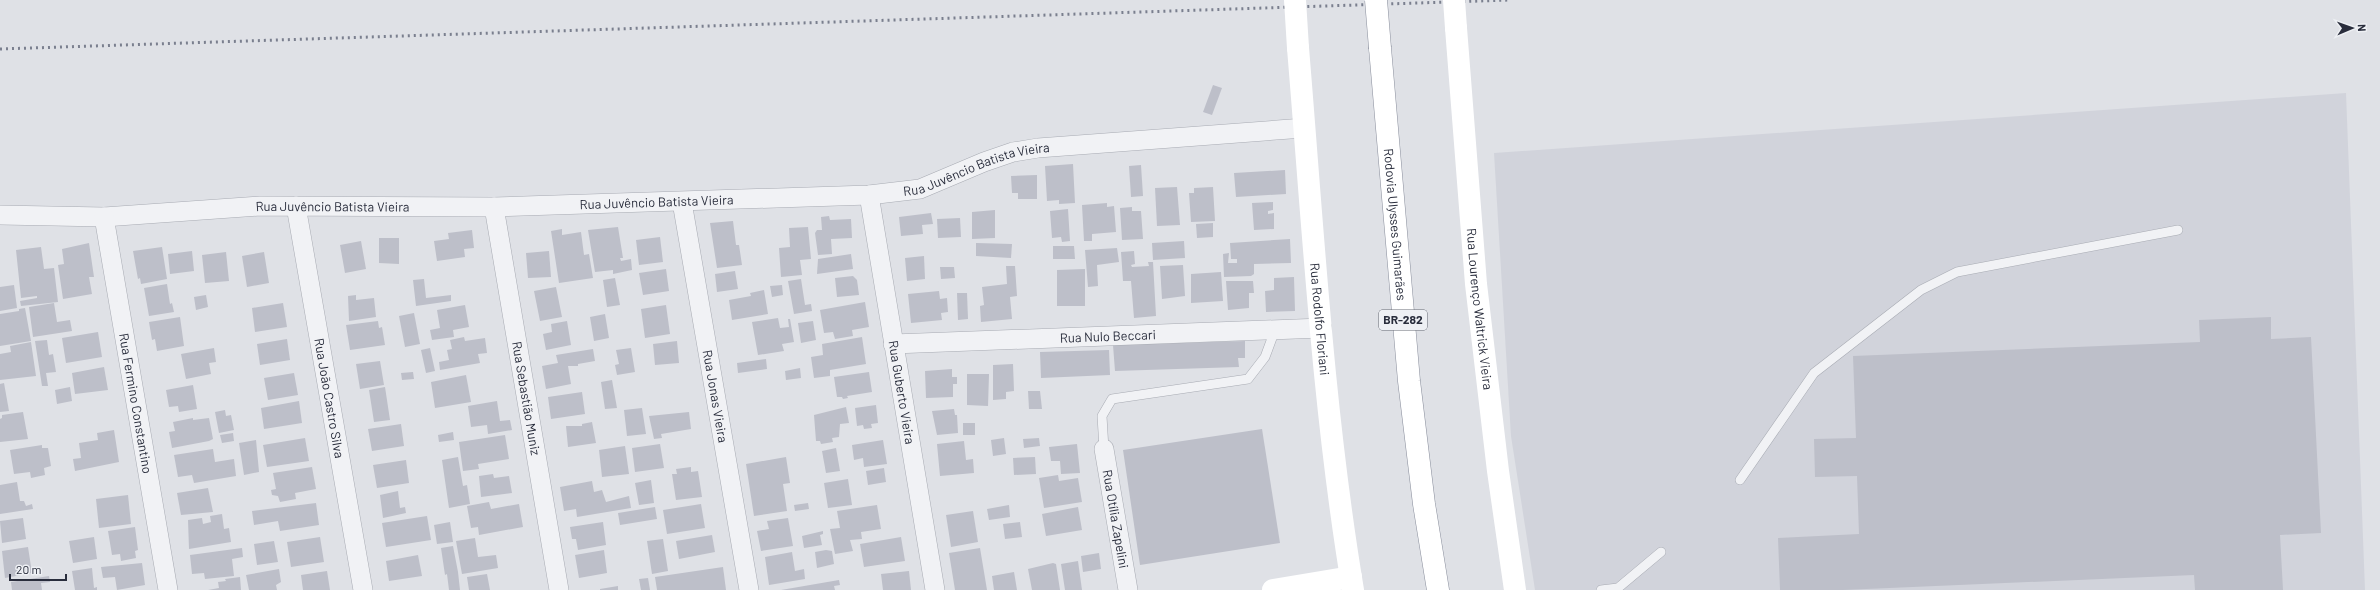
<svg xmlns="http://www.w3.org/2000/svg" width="2380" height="590" font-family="Barlow,sans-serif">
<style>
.built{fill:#d1d3db}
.building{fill:#bdbfc9}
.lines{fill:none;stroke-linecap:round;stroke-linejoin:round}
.service-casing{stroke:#a8abb3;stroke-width:10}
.minor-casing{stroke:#a8abb3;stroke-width:20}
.trunk-casing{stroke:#888d9b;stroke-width:23}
.service{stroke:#f1f2f5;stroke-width:9}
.minor{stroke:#f1f2f5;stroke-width:19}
.secondary{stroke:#fff;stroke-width:22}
.trunk{stroke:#fff;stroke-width:22}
.rail{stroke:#7a7f8e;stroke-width:3;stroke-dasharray:2 4;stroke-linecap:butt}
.trunk-bridge-casing{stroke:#888d9b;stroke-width:23;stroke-linecap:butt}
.secondary-bridge{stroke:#fff;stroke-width:22}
.trunk-bridge{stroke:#fff;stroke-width:22}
.labels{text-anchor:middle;stroke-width:3.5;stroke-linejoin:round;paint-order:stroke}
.shield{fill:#eef0f4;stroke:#646873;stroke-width:1}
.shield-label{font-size:12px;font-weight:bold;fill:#292d3c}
.street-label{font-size:13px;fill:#292d3c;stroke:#eef0f4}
</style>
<rect width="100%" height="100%" fill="#dfe1e6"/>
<polygon class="built" points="2346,93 2365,590 1535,590 1511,436 1494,153"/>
<g class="building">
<polygon points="1213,85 1222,88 1212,115 1203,112"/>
<polygon points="1073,164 1075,203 1059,204 1059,200 1047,201 1045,166"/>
<polygon points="1141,165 1143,196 1131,197 1129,166"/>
<polygon points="1285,170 1286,194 1236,197 1234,173"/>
<polygon points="1037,175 1037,199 1018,199 1018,193 1012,193 1011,176"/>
<polygon points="1177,187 1180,225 1157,226 1155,188"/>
<polygon points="1213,187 1215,221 1191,222 1189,193 1194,193 1194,188"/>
<polygon points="1273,202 1273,210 1268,211 1268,214 1274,213 1274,229 1254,230 1252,203"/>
<polygon points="1107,203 1107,207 1114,206 1116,232 1092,234 1092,241 1084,241 1082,205"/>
<polygon points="1132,207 1132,211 1141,211 1143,239 1122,240 1120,208"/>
<polygon points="1068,209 1070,241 1062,242 1061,237 1052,238 1050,211"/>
<polygon points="995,210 995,238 972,239 972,212"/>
<polygon points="931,213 933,224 922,225 923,234 901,236 899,217"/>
<polygon points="829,216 830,220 851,219 852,238 831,239 832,254 818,255 815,233 817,230 822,230 821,217"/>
<polygon points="960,218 961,237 938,238 937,219"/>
<polygon points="733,221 736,245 739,245 742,265 717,268 710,223"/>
<polygon points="1213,223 1213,237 1197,238 1196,224"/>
<polygon points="618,227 623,258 620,258 621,261 631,259 632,270 613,274 613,270 595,272 588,230"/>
<polygon points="808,227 811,259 800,260 802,275 781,277 779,248 790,247 789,228"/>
<polygon points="562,229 562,235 581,232 584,255 589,254 593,278 559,283 551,231"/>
<polygon points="472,230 474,248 464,249 465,257 437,261 434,241 449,239 448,233"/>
<polygon points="660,237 663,262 639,265 636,240"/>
<polygon points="379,238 399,238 399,264 379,263"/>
<polygon points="1290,239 1291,263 1254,264 1254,274 1251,276 1224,277 1223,254 1229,253 1228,263 1237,263 1237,259 1231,259 1230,243"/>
<polygon points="361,241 366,269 345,273 340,245"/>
<polygon points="1184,241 1185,258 1153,260 1152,243"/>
<polygon points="89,243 94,277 89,277 92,294 63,299 58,265 64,264 62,249"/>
<polygon points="976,243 1012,244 1011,258 976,256"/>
<polygon points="1053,246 1074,246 1075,259 1053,259"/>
<polygon points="41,247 44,269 54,268 58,302 21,306 20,301 37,298 37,296 21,298 16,250"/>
<polygon points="162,247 167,279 141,284 140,278 138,279 133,251"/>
<polygon points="1117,248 1119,262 1097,265 1098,286 1088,287 1085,250"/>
<polygon points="192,251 194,271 170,274 168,254"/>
<polygon points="549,251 551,277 528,278 526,253"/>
<polygon points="1134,251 1135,264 1131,265 1132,267 1149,266 1148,262 1153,262 1156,316 1134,318 1131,281 1123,281 1121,252"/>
<polygon points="226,252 229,281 205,283 202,255"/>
<polygon points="264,252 269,283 247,287 242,256"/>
<polygon points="851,254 853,269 817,274 818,259"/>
<polygon points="924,256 925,279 907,281 905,258"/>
<polygon points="1183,265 1185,296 1162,299 1160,266"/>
<polygon points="1006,266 1015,266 1017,296 1010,297 1012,319 981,322 980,306 984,305 982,287 1007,284"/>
<polygon points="940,267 954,267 955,278 941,279"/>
<polygon points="666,269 669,291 643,295 639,273"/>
<polygon points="1085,269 1085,306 1057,306 1057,270"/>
<polygon points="735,271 738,289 717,292 715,274"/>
<polygon points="1221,272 1223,301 1191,303 1191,274"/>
<polygon points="853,276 857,280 859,295 837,297 835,278"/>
<polygon points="1294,277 1295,311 1266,312 1265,291 1274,290 1274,278"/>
<polygon points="615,278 620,305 607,307 603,280"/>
<polygon points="424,279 426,298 451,295 451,301 416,306 413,280"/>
<polygon points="801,279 805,305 811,304 812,311 794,314 788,281"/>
<polygon points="1226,281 1253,281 1254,293 1249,293 1249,308 1228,310"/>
<polygon points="167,284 170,304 172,303 174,312 149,316 144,288"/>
<polygon points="14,285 17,308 0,311 0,287"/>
<polygon points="782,285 783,295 772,297 770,286"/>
<polygon points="556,287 562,317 540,321 534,291"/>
<polygon points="764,290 768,314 732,320 729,300 751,296 750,293"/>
<polygon points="939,291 940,299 947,298 948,312 941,313 942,320 911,323 908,294"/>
<polygon points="957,293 967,293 968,319 958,320"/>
<polygon points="206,295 208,307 196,310 194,297"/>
<polygon points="356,295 356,300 374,298 376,317 349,321 348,296"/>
<polygon points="865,302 869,327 852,330 853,336 835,339 833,332 824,333 820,310"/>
<polygon points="54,303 57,322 70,320 72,331 33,337 29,307"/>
<polygon points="283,303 287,327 255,332 252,308"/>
<polygon points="465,305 469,327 453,330 454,337 432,340 430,330 440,328 437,310"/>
<polygon points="666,305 670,334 645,338 641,309"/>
<polygon points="25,308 31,341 0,346 0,314 19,311 19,309"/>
<polygon points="414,313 420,344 405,347 399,316"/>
<polygon points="605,314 609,338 594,341 590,317"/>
<polygon points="180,317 184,346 157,351 155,339 152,340 149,322"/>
<polygon points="2271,317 2271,339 2311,337 2321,533 2280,535 2283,590 2195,590 2194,575 1843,590 1780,590 1778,538 1859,534 1857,476 1815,477 1814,439 1856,438 1853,356 2200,342 2199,320"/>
<polygon points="778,318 780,328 789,327 788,319 790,319 794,342 782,344 784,351 758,355 752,322"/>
<polygon points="378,321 379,328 382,327 385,345 350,350 346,325"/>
<polygon points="567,321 571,345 546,350 543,334 552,332 551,324"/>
<polygon points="813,321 816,340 801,343 798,323"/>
<polygon points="98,332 102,357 66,363 62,338"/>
<polygon points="464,337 465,341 485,338 487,353 478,354 480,363 440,370 439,362 449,360 447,350 452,349 450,340"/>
<polygon points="862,337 866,364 830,370 830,376 814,378 811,357 823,355 822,344"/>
<polygon points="287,339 290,360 260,365 257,344"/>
<polygon points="47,340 49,355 53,354 56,372 46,373 48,386 42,386 35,341"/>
<polygon points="677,341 679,363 655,365 653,344"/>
<polygon points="1245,341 1245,358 1238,358 1239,367 1115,371 1113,345"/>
<polygon points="31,342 36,376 0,380 0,354 11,352 10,346"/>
<polygon points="214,348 216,362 209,363 211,374 186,379 181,354"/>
<polygon points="430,348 435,371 426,373 421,350"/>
<polygon points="631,348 635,372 617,375 615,365 619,364 616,350"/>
<polygon points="593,349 595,361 578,364 578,366 568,366 571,384 546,389 542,366 558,363 556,355"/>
<polygon points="1109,350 1110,375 1041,378 1040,352"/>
<polygon points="766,359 767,369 738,373 737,363"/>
<polygon points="380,361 384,385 360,389 356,364"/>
<polygon points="1013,364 1014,391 1006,392 1006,399 993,400 993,365"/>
<polygon points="104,367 108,390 75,394 72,373"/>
<polygon points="800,368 801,378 786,380 785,371"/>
<polygon points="952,369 952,377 957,377 957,384 953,384 953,397 926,398 925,371"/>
<polygon points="413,372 414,379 402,380 401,373"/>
<polygon points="869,372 872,392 847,396 848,398 843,399 842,397 837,397 834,377"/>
<polygon points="294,373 298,395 268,400 264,378"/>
<polygon points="967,374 989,374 988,406 967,405"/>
<polygon points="466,375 471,402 435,408 431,382"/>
<polygon points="612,380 617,408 605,409 601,382"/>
<polygon points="4,383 9,411 0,412 0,384"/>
<polygon points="193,385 197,409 179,412 178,406 169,407 166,390"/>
<polygon points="70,387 72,401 57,404 55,390"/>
<polygon points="385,387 390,420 374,422 369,390"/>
<polygon points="1028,391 1040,391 1042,409 1029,409"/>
<polygon points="582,392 585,414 551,419 548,397"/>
<polygon points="299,401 302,423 264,429 261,408"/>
<polygon points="497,401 500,421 510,420 512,430 488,434 487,425 471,427 468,406"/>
<polygon points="876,405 878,423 871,424 872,428 864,429 863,425 857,426 855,408"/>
<polygon points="846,407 849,423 840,424 839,437 832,438 833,442 821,444 820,441 816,441 814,415"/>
<polygon points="642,408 646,434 627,436 624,410"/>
<polygon points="954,409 955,415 957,415 958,433 937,435 932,411"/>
<polygon points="225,410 226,416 231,415 234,430 219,433 215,412"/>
<polygon points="23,412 28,439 0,442 0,419 2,418 2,415"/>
<polygon points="689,412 691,429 661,434 662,438 654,439 649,416"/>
<polygon points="193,418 193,420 209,418 213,439 209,441 172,448 169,432 175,431 173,422"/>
<polygon points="592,422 596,443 568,447 566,426 582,426 582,424"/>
<rect x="963" y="423" width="12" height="12"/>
<polygon points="401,424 404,446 372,451 368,429"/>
<polygon points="1262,429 1280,543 1140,565 1123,450"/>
<polygon points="114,430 119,462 75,471 73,459 81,458 79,443 98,440 97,433"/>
<polygon points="453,432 454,440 439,442 438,435"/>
<polygon points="233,433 234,441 222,443 220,435"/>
<polygon points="505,435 509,459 478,464 479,469 463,471 459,442"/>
<polygon points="305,438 309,461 267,467 263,445"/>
<polygon points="1004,438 1006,454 993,456 991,440"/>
<polygon points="1039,438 1040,446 1024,448 1023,439"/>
<polygon points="256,440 259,472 244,475 239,443"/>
<polygon points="883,440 887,464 864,467 863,458 854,460 852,445"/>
<polygon points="964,441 966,460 973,459 974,473 940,476 937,444"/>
<polygon points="660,444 664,468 635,472 632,448"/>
<polygon points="1077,444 1080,473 1061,474 1060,461 1051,461 1049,447"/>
<polygon points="42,445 42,448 48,448 51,466 44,468 45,475 31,478 30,472 14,474 10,450"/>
<polygon points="625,446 629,474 602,477 599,450"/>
<polygon points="836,448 840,471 826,473 822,451"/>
<polygon points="213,449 215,462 234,459 236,476 194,483 192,475 178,477 174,455"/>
<polygon points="458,457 463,486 467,485 470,504 449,508 442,460"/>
<polygon points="786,457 790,483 783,484 787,511 754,516 746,464"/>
<polygon points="1035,457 1036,474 1014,475 1013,458"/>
<polygon points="406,460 409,483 377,488 373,465"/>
<polygon points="312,467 316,489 295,493 296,499 280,502 278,496 272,495 271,490 276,489 273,473"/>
<polygon points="691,467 691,472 698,471 702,497 676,500 672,474 677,474 676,469"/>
<polygon points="884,468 886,482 868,485 866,471"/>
<polygon points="493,474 494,478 509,476 512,493 481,497 479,476"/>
<polygon points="1058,475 1059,481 1078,478 1082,502 1044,508 1039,478"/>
<polygon points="848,479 852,505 828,508 824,483"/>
<polygon points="651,480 654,503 639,505 635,483"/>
<polygon points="592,481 594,492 602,490 606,502 629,496 631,508 577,517 576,509 564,511 560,487"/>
<polygon points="17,482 20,501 24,501 26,506 32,504 33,509 0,514 0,485"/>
<polygon points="208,488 213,512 181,515 177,493"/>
<polygon points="398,491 400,508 405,507 406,513 383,518 380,495"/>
<polygon points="128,495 131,524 99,528 96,499"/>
<polygon points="489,502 491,509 519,504 523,527 479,535 478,527 471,528 467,506"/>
<polygon points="316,503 319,525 280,531 278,521 254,525 252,511"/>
<polygon points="808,503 809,509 795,511 794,505"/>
<polygon points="701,504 705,528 667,534 663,510"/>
<polygon points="877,505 881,529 861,532 862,539 850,540 853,551 835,554 830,529 840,528 837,511"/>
<polygon points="1009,505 1010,517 989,520 987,509"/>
<polygon points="655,507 657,519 620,525 618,513"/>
<polygon points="1078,507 1082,530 1046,536 1042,514"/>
<polygon points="973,511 978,542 951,547 946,515"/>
<polygon points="222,514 224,529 229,528 231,542 189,549 188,520 202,518 203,524 211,522 210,516"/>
<polygon points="427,516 431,540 386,547 382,523"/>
<polygon points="23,518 26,539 2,543 0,521"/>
<polygon points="788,518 793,546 761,551 757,531 769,529 767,521"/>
<polygon points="450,522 453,542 437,544 434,525"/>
<polygon points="603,522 606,545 578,550 576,539 572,539 570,527"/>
<polygon points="1020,522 1022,537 1005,539 1003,524"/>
<polygon points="135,527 138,550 135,551 136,558 121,561 120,554 112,555 108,531"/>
<polygon points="823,531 823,534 820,535 822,545 804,548 802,536"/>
<polygon points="712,535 715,552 679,559 676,541"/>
<polygon points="94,537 97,559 73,563 69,541"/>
<polygon points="320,537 324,562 291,567 287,542"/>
<polygon points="901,537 905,561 864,567 860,544"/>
<polygon points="475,538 478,557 496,555 498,568 462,574 456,541"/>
<polygon points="663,539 668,571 652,574 647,541"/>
<polygon points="274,541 278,562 257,565 254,544"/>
<polygon points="453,546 458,572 460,590 449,590 447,574 445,575 441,548"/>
<polygon points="28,547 32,573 5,578 2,551"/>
<polygon points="242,548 243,557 232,559 234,576 205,579 204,573 192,574 190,555"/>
<polygon points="980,548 987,590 955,590 949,553"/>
<polygon points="604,550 607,573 579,578 575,555"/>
<polygon points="826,550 832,551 834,564 817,568 815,552"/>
<polygon points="792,552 795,571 804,569 805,579 769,585 765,557"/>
<polygon points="1099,553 1101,569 1083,572 1081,556"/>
<polygon points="418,555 422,576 389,581 386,561"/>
<polygon points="1078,561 1082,590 1065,590 1061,564"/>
<polygon points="142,563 145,585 117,590 115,577 103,578 101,567"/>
<polygon points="1053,563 1056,564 1060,590 1032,590 1028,569"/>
<polygon points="723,567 726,590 657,590 655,577"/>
<polygon points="92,568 94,588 97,587 97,590 75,590 72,571"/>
<polygon points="279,569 281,582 276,585 277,590 249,590 246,575"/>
<polygon points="327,571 330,590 303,590 301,575"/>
<polygon points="909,571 911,590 883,590 881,574"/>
<polygon points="1014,572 1017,590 994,590 992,576"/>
<polygon points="487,574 490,590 469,590 467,577"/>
<polygon points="49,576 50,582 41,583 42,590 12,590 11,582"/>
<polygon points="240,577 241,590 208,590 219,588 218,582 226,581 225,579"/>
<polygon points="648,578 650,590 641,590 639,579"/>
<polygon points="839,580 840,585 834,586 835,590 781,590"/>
<polygon points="618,586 618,590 600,590 600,589"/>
</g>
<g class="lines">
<defs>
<g id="service">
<polyline points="1104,449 1102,416 1112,399 1248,379 1265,357 1275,330"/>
<polyline points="1740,480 1814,373 1921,290 1957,272 2178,230"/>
<polyline points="1601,590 1618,588 1661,552"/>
</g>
<g id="minor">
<path id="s1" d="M869,195L935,590"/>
<path id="s2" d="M682,202L749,590"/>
<path id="s3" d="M296,206L363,590"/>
<path id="s4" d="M494,207L559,590"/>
<path id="s5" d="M0,215L104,217L260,206L494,207L869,195L920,189L984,162L1013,152L1038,148L1304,128"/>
<path id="s6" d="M104,217L168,590"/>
<path id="s7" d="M893,344L1322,328"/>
<path id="s8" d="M1104,449L1128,590"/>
</g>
<g id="trunk">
<path id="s11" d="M1380,48L1409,381L1424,504L1438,590"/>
</g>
</defs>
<use href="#service" class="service-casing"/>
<use href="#minor" class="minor-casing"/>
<use href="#trunk" class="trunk-casing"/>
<use href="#service" class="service"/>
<use href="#minor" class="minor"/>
<g class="secondary">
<path id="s9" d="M1456,28L1476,284L1498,471L1515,590"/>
<path id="s10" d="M1298,48C1313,228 1323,411 1353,590"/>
<polyline points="1273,590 1351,577"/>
</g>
<use href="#trunk" class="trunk"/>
<polyline class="rail" points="0,49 1510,0"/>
<defs>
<polyline id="trunk-bridge" points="1376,0 1380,48"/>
</defs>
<use href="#trunk-bridge" class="trunk-bridge-casing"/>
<g class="secondary-bridge">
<polyline points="1295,0 1298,48"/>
<polyline points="1454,0 1456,28"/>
</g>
<use href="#trunk-bridge" class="trunk-bridge"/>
</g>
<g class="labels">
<rect class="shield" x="1379" y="310" width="48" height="20" rx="3"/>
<g class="shield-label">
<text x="1403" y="324">BR-282</text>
</g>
<g class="street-label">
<text dy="5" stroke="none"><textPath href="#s5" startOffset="981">Rua Juvêncio Batista Vieira</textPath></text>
<text dy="5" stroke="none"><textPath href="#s5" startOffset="657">Rua Juvêncio Batista Vieira</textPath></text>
<text dy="5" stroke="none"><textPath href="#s5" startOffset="333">Rua Juvêncio Batista Vieira</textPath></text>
<text dy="5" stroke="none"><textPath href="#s11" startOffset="177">Rodovia Ulysses Guimarães</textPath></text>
<text dy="5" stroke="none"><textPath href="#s9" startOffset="282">Rua Lourenço Waltrick Vieira</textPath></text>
<text dy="5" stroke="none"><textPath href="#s10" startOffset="272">Rua Rodolfo Floriani</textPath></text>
<text dy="5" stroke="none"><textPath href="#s7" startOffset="215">Rua Nulo Beccari</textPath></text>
<text dy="5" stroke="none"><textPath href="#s1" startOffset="200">Rua Guberto Vieira</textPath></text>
<text dy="5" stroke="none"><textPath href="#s2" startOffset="197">Rua Jonas Vieira</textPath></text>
<text dy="5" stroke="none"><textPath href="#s3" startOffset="195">Rua João Castro Silva</textPath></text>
<text dy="5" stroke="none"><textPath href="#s4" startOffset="194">Rua Sebastião Muniz</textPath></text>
<text dy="5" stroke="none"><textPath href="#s6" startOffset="189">Rua Fermino Constantino</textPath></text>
<text dy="5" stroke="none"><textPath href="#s8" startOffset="71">Rua Otília Zapelini</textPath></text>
</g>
</g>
<g transform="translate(2352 28) rotate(88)" stroke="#eef0f4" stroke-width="3" paint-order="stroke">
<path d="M0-3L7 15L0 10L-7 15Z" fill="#292d3c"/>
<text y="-6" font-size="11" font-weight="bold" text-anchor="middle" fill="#292d3c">N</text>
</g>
<path d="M10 574v6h56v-6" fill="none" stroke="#292d3c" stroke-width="2"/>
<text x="16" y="574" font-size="12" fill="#292d3c" stroke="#eef0f4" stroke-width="3" paint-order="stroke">20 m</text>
</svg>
